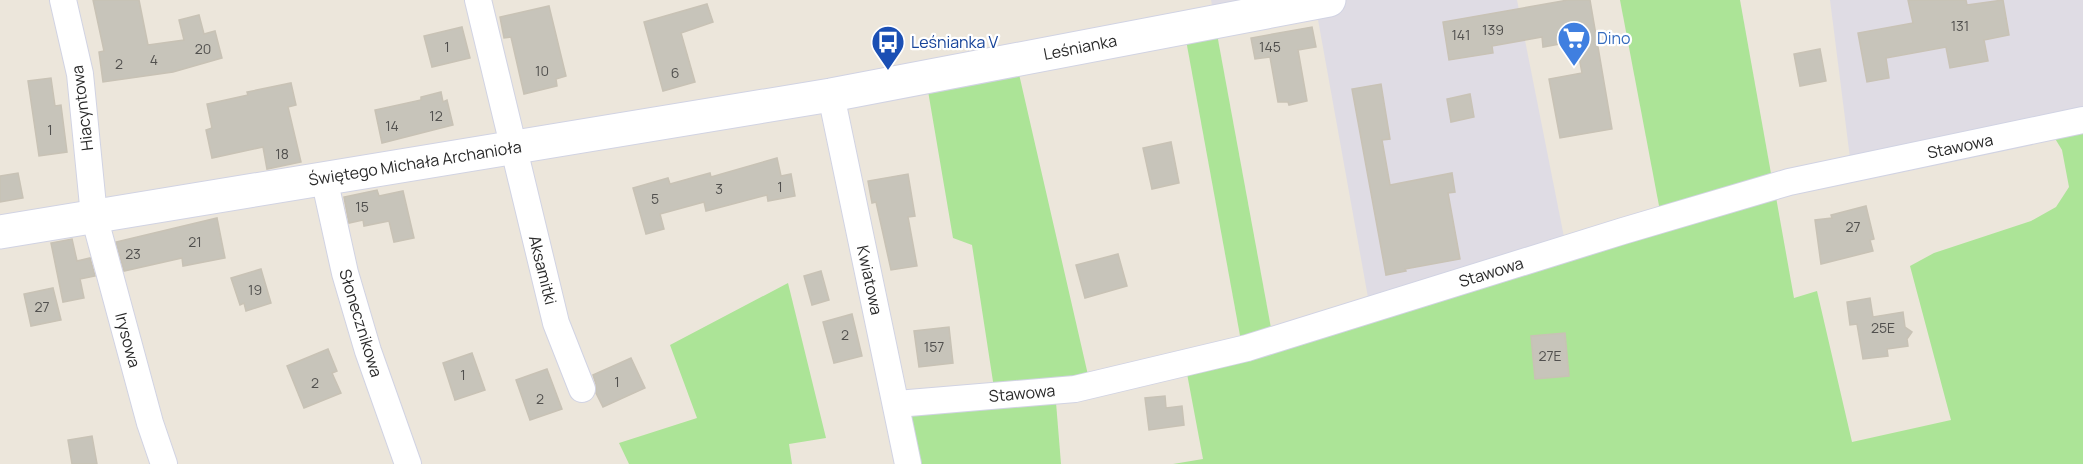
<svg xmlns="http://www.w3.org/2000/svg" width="2083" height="464" font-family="Manrope,sans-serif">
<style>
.industrial{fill:#dfdce4}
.green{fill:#ace497}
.building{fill:#c7c4ba;stroke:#c8c2b5;stroke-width:1.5}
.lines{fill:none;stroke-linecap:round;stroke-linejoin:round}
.minor-casing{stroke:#d1d3e3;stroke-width:28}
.tertiary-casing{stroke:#d1d3e3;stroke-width:35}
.minor{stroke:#fff;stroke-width:26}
.tertiary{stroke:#fff;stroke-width:33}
.labels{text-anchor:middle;stroke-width:4.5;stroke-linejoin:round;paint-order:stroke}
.number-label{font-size:14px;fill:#51504e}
.shop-label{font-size:16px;fill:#366cbe;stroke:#fff;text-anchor:start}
.transit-label{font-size:16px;fill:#164399;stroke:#fff;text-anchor:start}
.street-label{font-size:16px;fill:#2a2a2a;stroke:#fff}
</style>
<rect width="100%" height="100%" fill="#ece6db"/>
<g class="industrial">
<polygon points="1211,0 1517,0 1565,242 1369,303 1315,3 1215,21"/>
<polygon points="1830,0 2083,0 2083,121 1851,166"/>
</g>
<g class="green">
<polygon points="1620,0 1740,0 1772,179 1660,211"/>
<polygon points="1217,34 1271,328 1241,341 1186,40"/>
<polygon points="1019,74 1088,375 994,388 972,245 953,238 928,91"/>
<polygon points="2083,121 2083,464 1173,464 1203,459 1185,363 1774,186 1794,298 1817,291 1852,442 1951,420 1910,266 1934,253 2031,221 2056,207 2069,187 2062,150 2048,127"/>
<polygon points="788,283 826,438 789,444 792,464 629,464 619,443 697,418 670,345"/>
<polygon points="1055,390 1061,464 908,464 897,404"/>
</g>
<g class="building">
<polygon points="93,0 139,0 148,45 184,40 179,20 199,15 204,34 215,31 222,58 173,72 103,82 99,52 104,51"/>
<polygon points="1568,0 1590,0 1612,129 1560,138 1549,79 1582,73 1576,41 1543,47 1542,37 1492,46 1493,53 1449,60 1443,22"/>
<polygon points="1908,0 1966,0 1967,5 2003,0 2009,35 1984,40 1988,61 1950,68 1946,47 1886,58 1889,78 1867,82 1858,33 1913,23"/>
<polygon points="707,4 713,22 681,33 695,82 663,91 644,22"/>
<polygon points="549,6 566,76 556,79 557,86 524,94 511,37 504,38 500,17"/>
<polygon points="462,27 470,58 432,67 424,36"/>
<polygon points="1312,27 1316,47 1298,50 1307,101 1289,105 1288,102 1278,102 1270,57 1255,59 1251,38"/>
<polygon points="1820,49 1826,81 1800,86 1794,54"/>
<polygon points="51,78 55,106 61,105 67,152 39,156 28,81"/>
<polygon points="291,83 296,105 288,107 301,162 267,169 263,147 212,158 206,130 212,128 207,104 248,95 247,92"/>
<polygon points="1381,84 1390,139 1382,140 1390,185 1452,173 1455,192 1448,193 1460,259 1405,269 1406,271 1386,275 1352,89"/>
<polygon points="441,92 443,102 447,100 453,125 382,143 375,110 421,100 421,97"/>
<polygon points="1470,94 1474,117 1451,122 1447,99"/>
<polygon points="1171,142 1179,183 1152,189 1143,148"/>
<polygon points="777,158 781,176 791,174 795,196 768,201 767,195 706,211 704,202 660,214 664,229 646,234 633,188 668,178 670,184 710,173 711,177"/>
<polygon points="18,173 23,198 0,202 0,176"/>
<polygon points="908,174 915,216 908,217 917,266 891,270 876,202 872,203 868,181"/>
<polygon points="377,190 379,196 403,191 414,238 394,242 389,221 364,226 363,220 349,223 344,197"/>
<polygon points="1866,206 1874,239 1870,240 1873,251 1821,264 1815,220 1832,218 1831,215"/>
<polygon points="217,218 225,258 183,266 182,258 124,271 116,242"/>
<polygon points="72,239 77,261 90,258 95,276 80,279 84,298 63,302 51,243"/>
<polygon points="1118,254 1127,286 1085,298 1076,265"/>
<polygon points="261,269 271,303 246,311 244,303 240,305 231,278"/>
<polygon points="821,271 829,300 812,305 804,276"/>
<polygon points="53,288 61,320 31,326 24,294"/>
<polygon points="1870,298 1873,317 1903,312 1905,327 1912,332 1907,339 1908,346 1887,349 1888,356 1863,359 1857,324 1850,325 1847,302"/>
<polygon points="852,314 862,356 834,363 823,322"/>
<polygon points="949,327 953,363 919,367 914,331"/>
<polygon points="1565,333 1569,376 1535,379 1531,336"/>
<polygon points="328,349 337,371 332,373 341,393 304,408 287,366"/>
<polygon points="472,353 485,390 455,400 443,363"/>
<polygon points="631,358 645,388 603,407 596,393 596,384 593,375"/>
<polygon points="547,369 562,409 530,420 516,380"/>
<polygon points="1165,396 1166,408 1182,406 1184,425 1149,430 1145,398"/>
<polygon points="92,436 97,464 72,464 68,440"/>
</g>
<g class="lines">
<defs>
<g id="minor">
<polyline points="63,0 80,74 94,216 150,423 164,464"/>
<polyline points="478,0 556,323 582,389"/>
<polyline points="831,95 908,464"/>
<polyline points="324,178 345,273 368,351 408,464"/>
<polyline points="897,404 1075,389 1247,348 1623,231 1789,182 2083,120"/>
</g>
<polyline id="tertiary" points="0,232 831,95 1329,0"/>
</defs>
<use href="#minor" class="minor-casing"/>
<use href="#tertiary" class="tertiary-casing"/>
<use href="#minor" class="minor"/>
<use href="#tertiary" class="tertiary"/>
</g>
<defs>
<symbol id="supermarket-pin" viewBox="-11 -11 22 30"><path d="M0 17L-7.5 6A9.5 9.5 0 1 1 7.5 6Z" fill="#3f7fe0" stroke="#fff"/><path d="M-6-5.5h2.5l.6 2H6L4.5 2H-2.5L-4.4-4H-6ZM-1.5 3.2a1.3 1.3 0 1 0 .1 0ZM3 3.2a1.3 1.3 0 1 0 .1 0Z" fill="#fff"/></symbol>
<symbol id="bus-pin" viewBox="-11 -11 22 30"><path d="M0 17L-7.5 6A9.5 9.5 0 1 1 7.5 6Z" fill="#1a4fb4" stroke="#fff"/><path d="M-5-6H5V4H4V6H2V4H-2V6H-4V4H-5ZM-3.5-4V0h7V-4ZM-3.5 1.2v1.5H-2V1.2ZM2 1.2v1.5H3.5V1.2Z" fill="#fff"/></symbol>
</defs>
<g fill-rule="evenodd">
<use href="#supermarket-pin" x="1555" y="19" width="38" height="52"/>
<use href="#bus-pin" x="869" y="23" width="38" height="52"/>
</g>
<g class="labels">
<g class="number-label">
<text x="1960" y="31">131</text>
<text x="1493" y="35">139</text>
<text x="1461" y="40">141</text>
<text x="447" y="52">1</text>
<text x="1270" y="52">145</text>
<text x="203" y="54">20</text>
<text x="154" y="65">4</text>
<text x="119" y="69">2</text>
<text x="542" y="76">10</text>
<text x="675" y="78">6</text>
<text x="436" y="121">12</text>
<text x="392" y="131">14</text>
<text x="50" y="135">1</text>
<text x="282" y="159">18</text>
<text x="780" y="192">1</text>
<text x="719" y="194">3</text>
<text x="655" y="204">5</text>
<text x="362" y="212">15</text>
<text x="1853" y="232">27</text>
<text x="195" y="247">21</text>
<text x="133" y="259">23</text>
<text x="255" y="295">19</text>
<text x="42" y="312">27</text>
<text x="1883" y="333">25E</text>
<text x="845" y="340">2</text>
<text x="934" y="352">157</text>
<text x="1550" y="361">27E</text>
<text x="463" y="380">1</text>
<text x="617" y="387">1</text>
<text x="315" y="388">2</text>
<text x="540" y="404">2</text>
</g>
<g class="shop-label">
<text x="1597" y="44">Dino</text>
</g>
<g class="transit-label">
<text x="911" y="48">Leśnianka V</text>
</g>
<g class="street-label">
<text transform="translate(1080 47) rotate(-11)" y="6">Leśnianka</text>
<text transform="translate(82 108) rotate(-97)" y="6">Hiacyntowa</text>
<text transform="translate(1960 146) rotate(-12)" y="6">Stawowa</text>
<text transform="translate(415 163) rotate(-9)" y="6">Świętego Michała Archanioła</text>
<text transform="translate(543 270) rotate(76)" y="6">Aksamitki</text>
<text transform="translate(1491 272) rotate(-17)" y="6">Stawowa</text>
<text transform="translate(870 280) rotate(78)" y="6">Kwiatowa</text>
<text transform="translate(361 323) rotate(73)" y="6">Słonecznikowa</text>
<text transform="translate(128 340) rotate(75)" y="6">Irysowa</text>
<text transform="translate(1022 393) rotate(-5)" y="6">Stawowa</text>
</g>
</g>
</svg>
